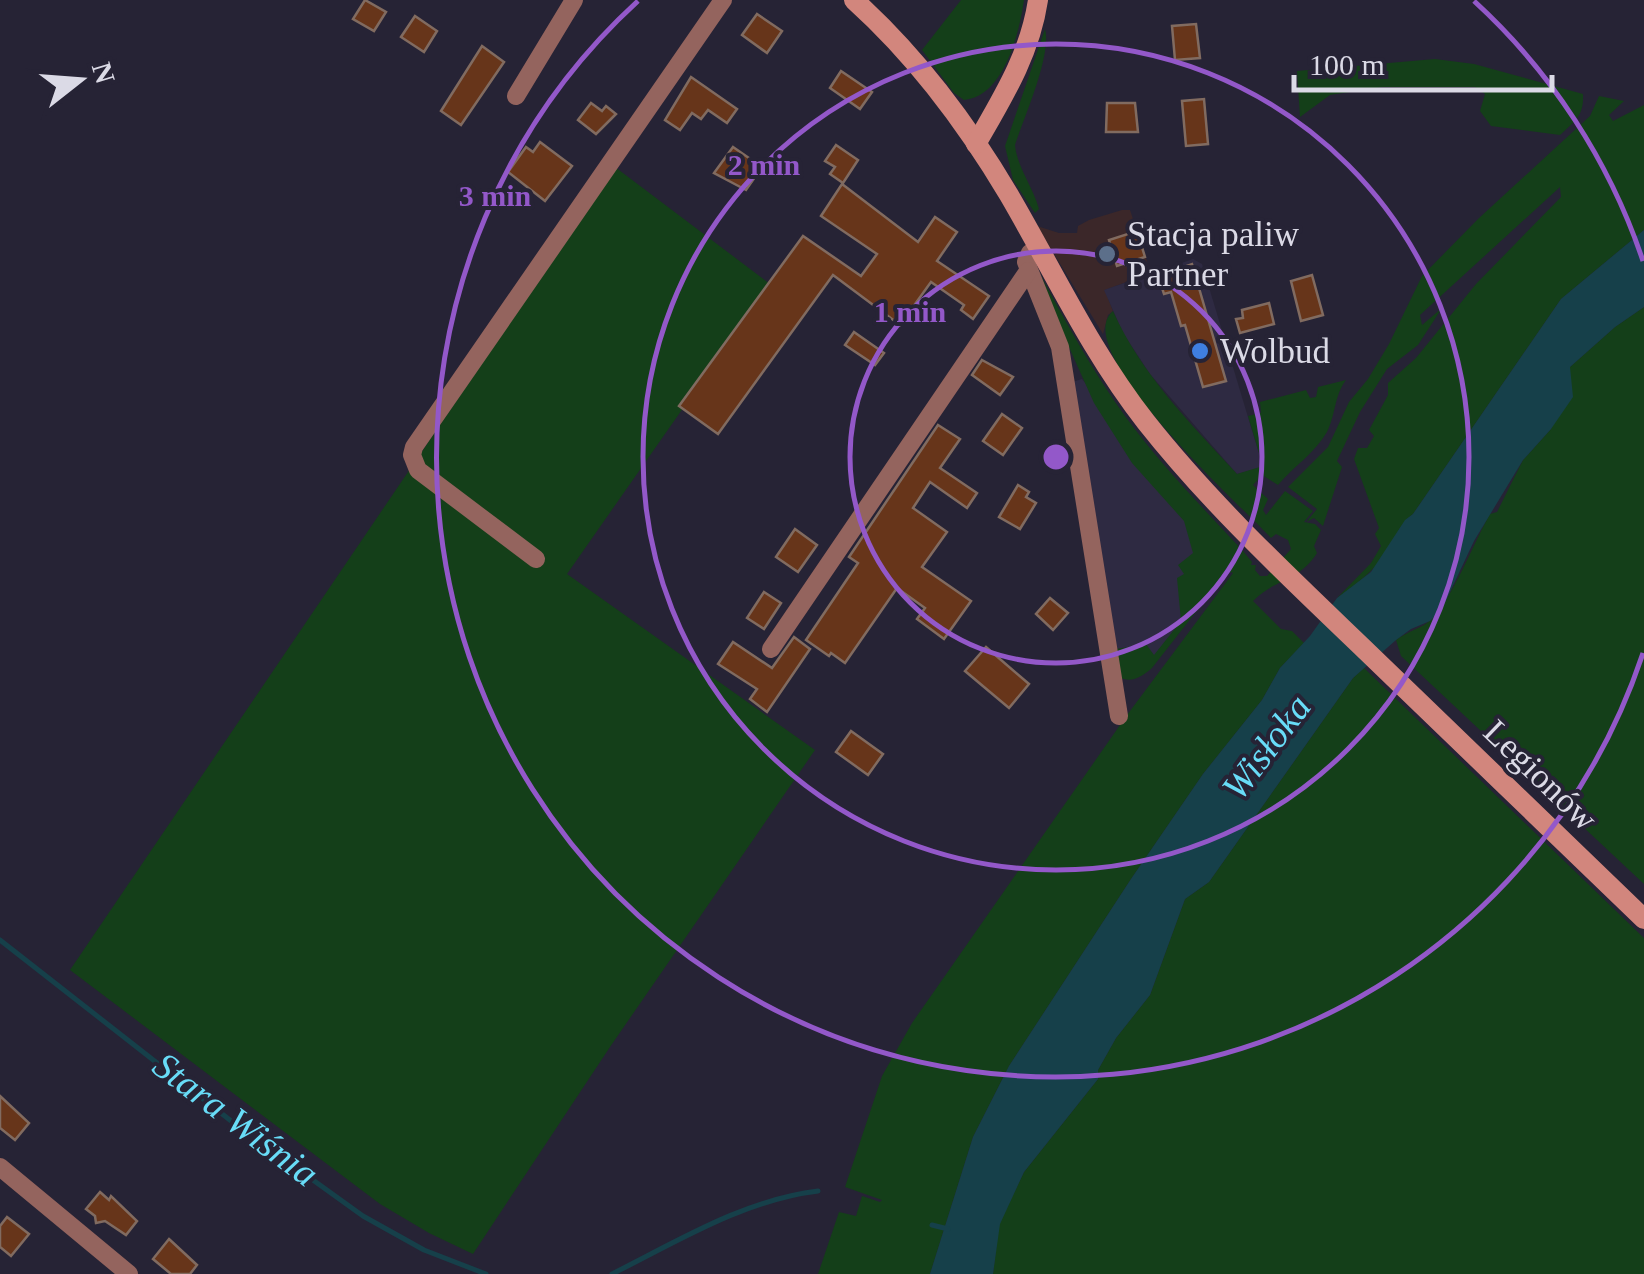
<svg xmlns="http://www.w3.org/2000/svg" width="1644" height="1274" font-family="Georgia,serif">
<style>
.commercial{fill:#3b2729}
.built{fill:#2e2a42}
.green{fill:#143f19}
.water{fill:#16404a}
.lines{fill:none;stroke-linecap:round;stroke-linejoin:round}
.stream{stroke:#16404a;stroke-width:5}
.building{fill:#67351a;stroke:#816b60;stroke-width:2.5}
.street{stroke:#94645e;stroke-width:18}
.secondary{stroke:#d2867d;stroke-width:20}
.ring{fill:none;stroke:#9358c9;stroke-width:5}
.service-dot{fill:#5c6f8a;stroke:#262335;stroke-width:4}
.shop-dot{fill:#3f7fe0;stroke:#262335;stroke-width:4}
.labels{text-anchor:middle;stroke-width:8;stroke-linejoin:round;paint-order:stroke}
.poi-label{font-size:35px;fill:#dbdae6;stroke:#262335;text-anchor:start}
.street-label{font-size:35px;fill:#dbdae6;stroke:#262335}
.water-label{font-size:38px;font-style:italic;fill:#68dcf7;stroke:#262335}
.centre{fill:#9358c9;stroke:#262335;stroke-width:5}
.ring-label{font-size:30px;text-anchor:middle;font-weight:bold;fill:#9358c9;stroke:#262335;stroke-width:8;stroke-linejoin:round;paint-order:stroke}
</style>
<rect width="100%" height="100%" fill="#262335"/>
<polygon class="commercial" points="1122,210 1130,210 1151,273 1105,290 1113,311 1108,315 1103,334 1037,226 1059,233 1077,233 1078,226 1089,220"/>
<g class="built">
<polygon points="1193,259 1202,264 1263,467 1237,474 1150,374 1123,333 1104,290"/>
<polygon points="1082,379 1220,554 1182,621 1154,656 1119,668 1072,382"/>
</g>
<g class="green">
<path d="M961,0H1024C1019,34 1004,96 964,100L954,93L922,50Z"/>
<path d="M1045,29C1052,55 1024,117 1015,145C1017,167 1033,187 1039,209L1035,213L1013,180L1005,146Z"/>
<path d="M1435,59L1474,64L1583,94C1584,116 1575,121 1560,135L1491,126L1480,111L1485,94L1475,87H1383L1330,95L1300,117L1297,71Z"/>
<path d="M1599,96L1624,101L1609,115L1613,121L1644,105V230L1561,299L1413,514C1399,524 1394,541 1385,554C1372,573 1355,585 1337,598L1371,563L1381,546L1375,534L1379,528L1354,459L1358,448H1367L1374,436L1369,430L1388,395V383L1416,358L1476,284L1561,197L1560,187L1420,315L1422,325L1442,308L1418,345L1387,369L1360,412L1337,461L1342,467L1323,526L1314,518L1306,522L1317,509L1288,487L1328,447L1349,402L1368,379L1389,344L1422,276L1478,219L1590,116Z"/>
<polygon points="615,167 770,284 567,574 815,750 610,1047 473,1254 429,1233 380,1204 70,970"/>
<path d="M1041,276C1067,324 1093,372 1125,416C1161,465 1202,507 1243,551L1252,562L1251,565H1256L1255,570L1260,576H1267L1291,549L1288,540L1276,534L1271,538C1243,507 1067,350 1113,311C1141,374 1191,424 1237,474L1263,466L1248,416L1261,413L1260,402L1306,390L1310,398L1316,397L1318,387L1346,380C1334,396 1336,414 1327,432C1315,453 1293,467 1278,485L1262,475L1253,485L1268,499L1263,510L1266,515L1285,491L1313,511L1304,522L1315,524L1321,530L1314,546L1317,553C1300,581 1274,579 1253,601L1281,629L1292,631L1304,643L1280,668L1262,700L1203,774L1131,879L1009,1066L973,1137L930,1274H818L839,1212L856,1216L862,1196L880,1202L882,1200L845,1187L882,1076L912,1023L1127,715L1233,573L1228,571L1152,668C1143,676 1131,684 1119,677L1116,649L1146,644L1154,655L1181,621L1177,578L1184,574L1178,565L1193,553L1184,521L1132,463L1094,403L1038,278Z"/>
<path d="M1644,307V884L1401,656L1396,640C1406,632 1422,628 1431,620C1451,601 1475,540 1490,514L1497,512L1523,460L1551,429L1570,367L1615,327Z"/>
<polygon points="1364,668 1644,938 1644,1274 993,1274 999,1224 1024,1172 1098,1079 1098,1070 1116,1038 1150,995 1185,899 1209,882 1353,678"/>
</g>
<polygon class="water" points="1644,230 1644,307 1615,327 1570,367 1573,397 1551,429 1523,460 1474,541 1442,609 1430,621 1411,629 1396,640 1353,678 1209,882 1185,899 1150,995 1116,1038 1098,1070 1098,1079 1024,1172 1000,1224 993,1274 930,1274 973,1137 1009,1066 1131,879 1203,774 1262,700 1280,668 1310,636 1337,598 1371,572 1405,520 1413,514 1561,299"/>
<g class="lines">
<g class="stream">
<polyline points="0,940 235,1124 363,1216 424,1250 486,1274"/>
<polyline points="932,1225 948,1229"/>
<path d="M612,1274C678,1241 744,1200 818,1191"/>
</g>
</g>
<g class="building">
<polygon points="365,0 386,12 374,31 353,19"/>
<polygon points="757,14 782,31 767,53 742,35"/>
<polygon points="415,16 437,31 424,52 401,37"/>
<polygon points="1196,24 1200,58 1175,60 1172,26"/>
<polygon points="482,46 504,62 461,125 441,111"/>
<polygon points="841,71 872,92 860,109 830,88"/>
<polygon points="691,77 737,109 727,123 708,110 701,119 692,113 680,130 665,120"/>
<polygon points="1204,99 1208,144 1186,146 1182,101"/>
<polygon points="591,103 602,111 606,106 616,114 596,134 578,120"/>
<polygon points="1107,103 1135,103 1138,132 1106,132"/>
<polygon points="540,142 572,166 545,201 508,172 526,147 533,152"/>
<polygon points="836,145 858,160 843,183 830,174 835,167 825,161"/>
<polygon points="733,147 762,167 746,190 714,173"/>
<polygon points="842,184 918,242 935,217 957,232 937,261 989,296 973,319 961,310 964,305 931,282 900,325 833,275 718,434 679,406 803,236 861,276 877,254 821,216"/>
<polygon points="1137,231 1145,257 1117,266 1109,240"/>
<polygon points="1192,264 1226,381 1203,387 1185,325 1181,326 1171,292 1164,294 1158,276"/>
<polygon points="1312,275 1323,315 1301,321 1291,281"/>
<polygon points="1269,303 1274,324 1240,333 1236,319 1243,318 1242,310"/>
<polygon points="854,332 884,353 875,365 845,345"/>
<polygon points="982,360 1013,377 1000,395 972,375"/>
<polygon points="1002,414 1022,428 1003,455 983,441"/>
<polygon points="938,425 960,439 940,468 977,493 967,508 930,482 913,508 947,532 922,567 971,601 944,639 917,619 925,608 897,588 845,663 831,653 829,656 806,640 858,563 849,557"/>
<polygon points="1018,485 1029,492 1026,497 1036,503 1020,529 999,517"/>
<polygon points="795,529 817,545 798,572 776,557"/>
<polygon points="764,592 781,603 764,629 747,618"/>
<polygon points="1050,598 1068,613 1053,630 1036,614"/>
<polygon points="794,637 810,649 767,712 750,699 757,689 718,664 733,642 772,668"/>
<polygon points="986,647 1029,684 1009,708 965,671"/>
<polygon points="851,731 883,754 868,775 836,752"/>
<polygon points="0,1096 29,1123 15,1140 0,1128"/>
<polygon points="100,1192 109,1200 111,1196 137,1221 126,1235 105,1221 96,1223 95,1216 86,1209"/>
<polygon points="7,1217 29,1234 11,1256 0,1247 0,1226"/>
<polygon points="169,1239 197,1265 190,1274 171,1274 153,1259"/>
</g>
<g class="lines">
<g class="street">
<polyline points="516,96 574,0"/>
<polyline points="1038,248 1030,253 1026,262 1060,347 1119,716"/>
<polyline points="536,559 418,470 412,455 414,447 723,0"/>
<polyline points="771,649 1028,271"/>
<polyline points="0,1167 129,1274"/>
</g>
<g class="secondary">
<path d="M854,0C915,55 967,124 1009,195C1054,272 1091,352 1146,422C1210,503 1286,574 1361,646C1455,737 1550,828 1644,919"/>
<path d="M976,144C1003,97 1030,54 1038,0"/>
</g>
</g>
<g class="ring">
<circle cx="1056" cy="457" r="206"/>
<circle cx="1056" cy="457" r="413"/>
<path d="M1643 653A619 619 0 1 1 638 1M1474 1A619 619 0 0 1 1643 261"/>
</g>
<circle class="service-dot" cx="1107" cy="254" r="10"/>
<circle class="shop-dot" cx="1200" cy="351" r="10"/>
<g class="labels">
<g class="poi-label">
<text x="1127" y="246">Stacja paliw<tspan x="1127" dy="40">Partner</tspan></text>
<text x="1220" y="363">Wolbud</text>
</g>
<g class="street-label">
<text transform="translate(1541 775) rotate(44)" y="12">Legionów</text>
</g>
<g class="water-label">
<text transform="translate(1266 747) rotate(-53)" y="13">Wisłoka</text>
<text transform="translate(236 1119) rotate(37)" y="13">Stara Wiśnia</text>
</g>
</g>
<circle cx="1056" cy="457" r="15" class="centre"/>
<g class="ring-label">
<text x="764" y="175">2 min</text>
<text x="495" y="206">3 min</text>
<text x="910" y="322">1 min</text>
</g>
<g transform="translate(80 80) rotate(73)" stroke="#262335" stroke-width="8" paint-order="stroke">
<path d="M0-8L18 38L0 25L-18 38Z" fill="#dbdae6"/>
<text y="-15" font-size="28" font-weight="bold" text-anchor="middle" fill="#dbdae6">N</text>
</g>
<path d="M1294 75v15h258v-15" fill="none" stroke="#dbdae6" stroke-width="5"/>
<text x="1309" y="75" font-size="30" fill="#dbdae6" stroke="#262335" stroke-width="8" paint-order="stroke">100 m</text>
</svg>
